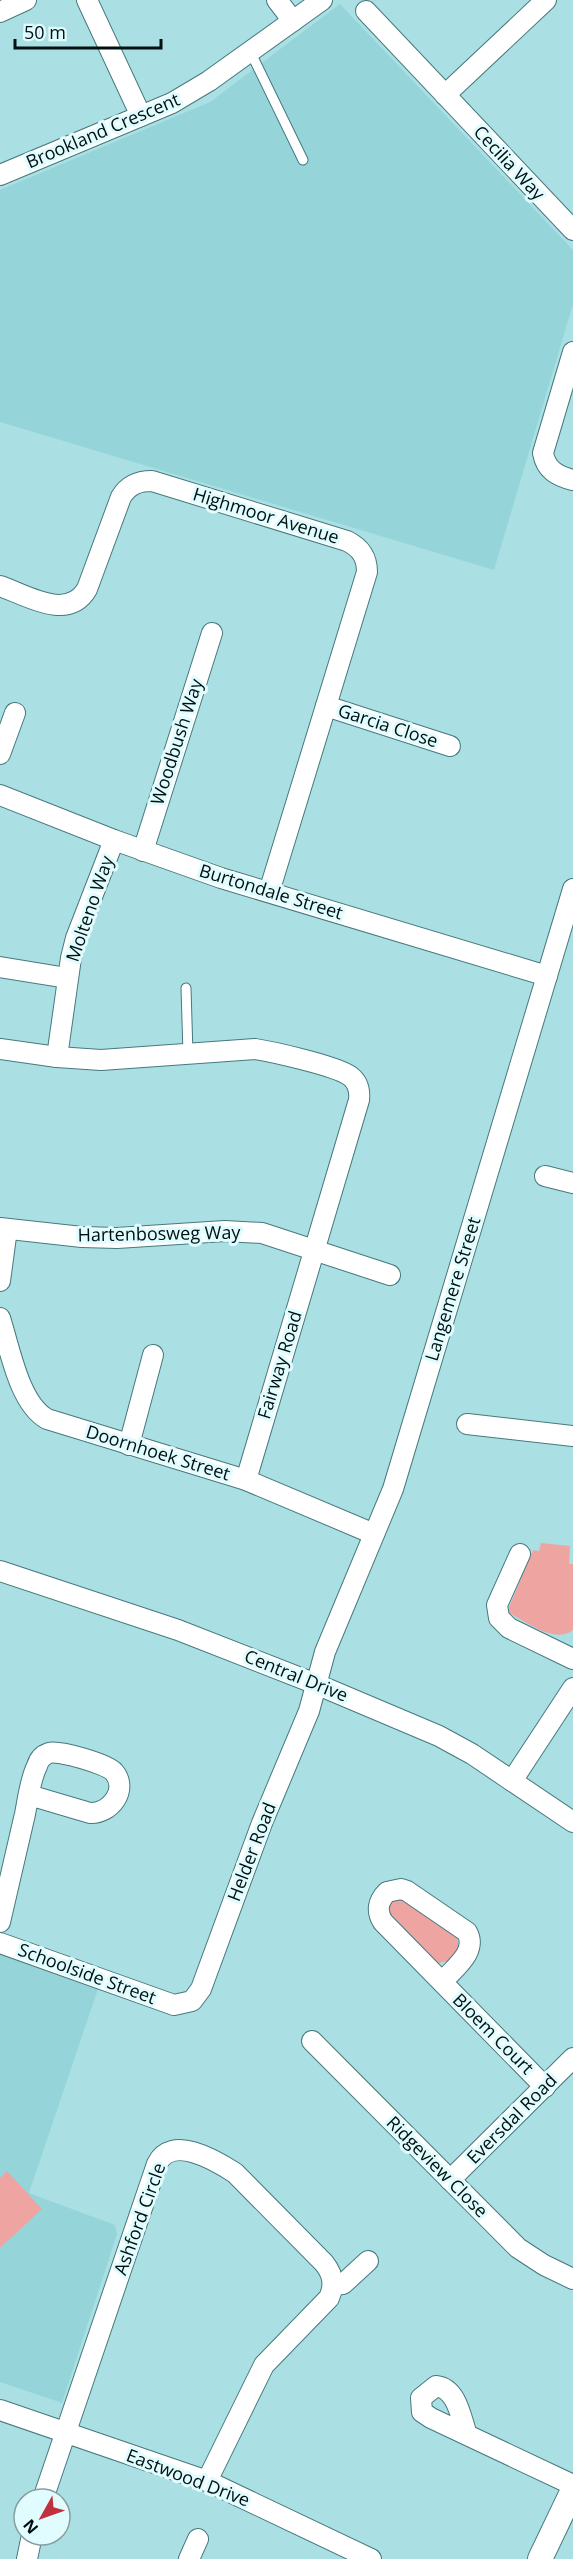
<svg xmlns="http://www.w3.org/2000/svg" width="573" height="2559" font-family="'Open Sans',sans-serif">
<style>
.built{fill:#95d5da}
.green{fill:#eea4a1}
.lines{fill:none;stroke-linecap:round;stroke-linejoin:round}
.service-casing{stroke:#46797d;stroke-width:11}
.minor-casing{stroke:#46797d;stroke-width:22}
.tertiary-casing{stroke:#46797d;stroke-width:26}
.service{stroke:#fff;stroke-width:9}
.minor{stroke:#fff;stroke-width:20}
.tertiary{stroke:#fff;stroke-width:24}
.labels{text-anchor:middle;stroke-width:6;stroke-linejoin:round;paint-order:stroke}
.street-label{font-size:18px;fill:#001011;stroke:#e1fcfe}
</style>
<rect width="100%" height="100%" fill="#aae0e4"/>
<g class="built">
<polygon points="340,4 573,250 573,304 494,570 0,422 0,190 210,102"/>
<polygon points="0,1955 98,1989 29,2193 115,2225 117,2234 62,2403 0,2382"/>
</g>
<g class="green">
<path d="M541,1543L570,1546L569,1564H573V1630C555,1645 524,1620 507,1612L533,1550L539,1551Z"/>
<polygon points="398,1896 457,1935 459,1949 452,1960 439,1963 432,1961 389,1918 387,1904"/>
<polygon points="7,2171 42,2209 0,2248 0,2178"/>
</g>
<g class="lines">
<defs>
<g id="service">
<polyline points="250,51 303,160"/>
<polyline points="186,988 188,1054"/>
</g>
<g id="minor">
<polyline points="87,0 141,116"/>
<polyline points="277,0 293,21"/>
<polyline points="366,11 573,230"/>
<polyline points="0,12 26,0"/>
<polyline points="445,95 546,0"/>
<polyline points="0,175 172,103 209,81 322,0"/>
<path d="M573,352L543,453C546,470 557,476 573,480"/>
<path d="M0,586C26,595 68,622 87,589L121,497C128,485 138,481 152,481L347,541C361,548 367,557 367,572L269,892"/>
<polyline points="326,706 450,746"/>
<polyline points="0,754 15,713"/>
<polyline points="0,795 114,840 221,878 547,976"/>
<polyline points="143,851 212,633"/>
<polyline points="0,967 67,978"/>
<path d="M0,1049L57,1057L101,1060L255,1049C274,1052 336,1066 350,1076C358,1082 360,1091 359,1100L246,1480"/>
<polyline points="57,1057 71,958 76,938 114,840"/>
<polyline points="545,1176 573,1183"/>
<polyline points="0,1228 82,1237 117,1238 225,1231 262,1233 390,1275"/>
<polyline points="0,1281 7,1229"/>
<path d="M0,1318C10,1349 19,1403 47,1419L246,1480L374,1534"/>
<polyline points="467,1424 573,1436"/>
<polyline points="129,1445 153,1355"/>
<polyline points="520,1554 497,1605 499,1618 509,1628 573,1659"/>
<polyline points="0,1571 178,1630 316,1684 439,1736 472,1754 573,1822"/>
<polyline points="512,1781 573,1688"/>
<path d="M0,1922C8,1886 17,1850 25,1814C28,1799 30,1780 37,1766C39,1759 43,1755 49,1753C59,1750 107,1764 114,1772C129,1790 110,1814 90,1813L29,1795"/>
<polyline points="0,1943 174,2005 192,2001 201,1989 262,1823 309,1711 325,1652 393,1489 573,889"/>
<path d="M442,1982C454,1968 478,1952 467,1932L407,1891L401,1889L387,1892C378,1901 376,1911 383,1922L545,2087"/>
<polyline points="312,2041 518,2248 544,2265 573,2279"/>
<polyline points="450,2180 573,2058"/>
<polyline points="333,2285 343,2284 368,2261"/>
<polyline points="0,2410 207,2481 371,2559"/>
<path d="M467,2435C461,2418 457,2388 436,2386L421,2398L422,2412L431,2418L573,2485"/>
<path d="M43,2499L157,2164C171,2134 215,2160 235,2173L324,2263C333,2274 335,2285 329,2298L264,2365L207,2481"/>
<polyline points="27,2559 32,2535"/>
<polyline points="189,2559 198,2539"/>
</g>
<polyline id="tertiary" points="540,2559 573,2490"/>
</defs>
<use href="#service" class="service-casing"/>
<use href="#minor" class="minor-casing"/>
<use href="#tertiary" class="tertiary-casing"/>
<use href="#service" class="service"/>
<use href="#minor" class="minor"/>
<use href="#tertiary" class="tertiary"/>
</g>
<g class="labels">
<g class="street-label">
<text transform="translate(103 131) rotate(-23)" y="6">Brookland Crescent</text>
<text transform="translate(509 163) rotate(47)" y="6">Cecilia Way</text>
<text transform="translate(266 516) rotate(17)" y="6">Highmoor Avenue</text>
<text transform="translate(388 726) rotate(18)" y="6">Garcia Close</text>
<text transform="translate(177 742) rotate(-72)" y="6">Woodbush Way</text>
<text transform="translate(271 892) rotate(17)" y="6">Burtondale Street</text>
<text transform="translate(90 909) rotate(-71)" y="6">Molteno Way</text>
<text transform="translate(159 1234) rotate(-1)" y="6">Hartenbosweg Way</text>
<text transform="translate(453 1289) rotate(-73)" y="6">Langemere Street</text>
<text transform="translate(280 1365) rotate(-73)" y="6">Fairway Road</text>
<text transform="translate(158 1453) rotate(17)" y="6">Doornhoek Street</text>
<text transform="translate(296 1676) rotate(22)" y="6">Central Drive</text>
<text transform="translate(252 1852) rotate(-69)" y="6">Helder Road</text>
<text transform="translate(87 1974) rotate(20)" y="6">Schoolside Street</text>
<text transform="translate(493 2034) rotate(45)" y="6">Bloem Court</text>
<text transform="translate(512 2119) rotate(-45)" y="6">Eversdal Road</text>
<text transform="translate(437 2167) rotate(45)" y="6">Ridgeview Close</text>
<text transform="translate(140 2219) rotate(-70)" y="6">Ashford Circle</text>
<text transform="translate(188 2478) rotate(21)" y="6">Eastwood Drive</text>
</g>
</g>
<g transform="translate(42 2517) rotate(230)"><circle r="28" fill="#e1fcfe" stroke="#879e9f" stroke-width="1.5"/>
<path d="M0-4.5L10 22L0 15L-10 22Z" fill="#c1313d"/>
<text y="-9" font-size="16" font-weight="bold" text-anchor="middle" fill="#001011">N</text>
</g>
<path d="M15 39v9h146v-9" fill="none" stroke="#001011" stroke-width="3"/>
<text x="24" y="39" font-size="18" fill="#001011" stroke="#e1fcfe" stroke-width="4.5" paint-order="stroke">50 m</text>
</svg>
